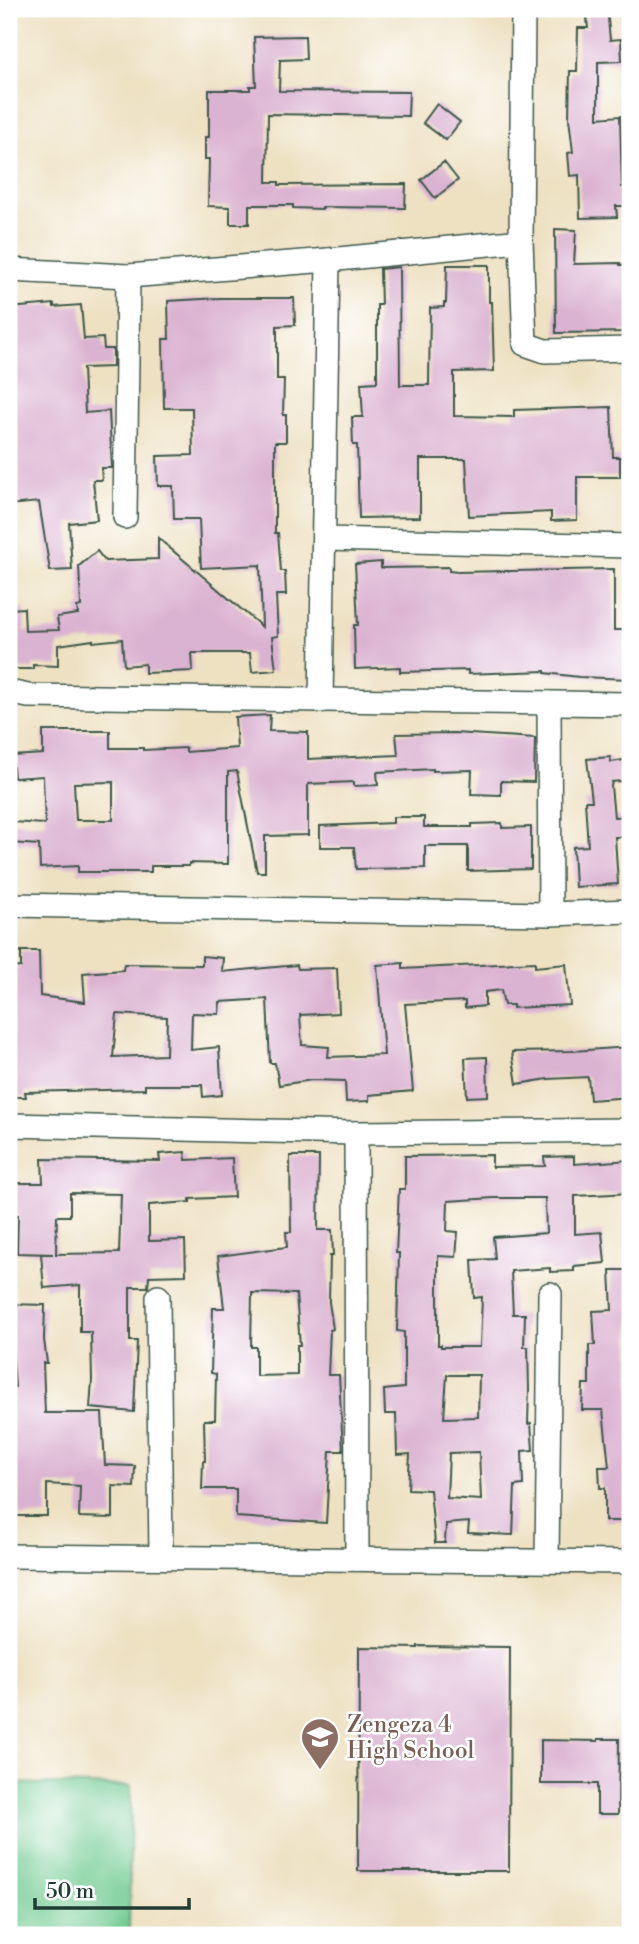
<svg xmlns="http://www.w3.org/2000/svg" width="639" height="1944" font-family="'Libre Bodoni',serif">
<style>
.green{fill:#71cb92;stroke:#488463;stroke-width:2}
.building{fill:#dbb3d2;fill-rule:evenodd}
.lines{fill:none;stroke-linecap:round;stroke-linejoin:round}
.street-casing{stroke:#3e5649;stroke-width:26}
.street{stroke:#fff;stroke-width:23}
.labels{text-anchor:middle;stroke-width:5;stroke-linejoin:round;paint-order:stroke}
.education-label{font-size:23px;fill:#785e54;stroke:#fff;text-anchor:start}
</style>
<rect width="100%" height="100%" fill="#fff"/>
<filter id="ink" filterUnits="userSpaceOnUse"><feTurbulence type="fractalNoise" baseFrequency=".0143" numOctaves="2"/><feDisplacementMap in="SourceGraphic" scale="14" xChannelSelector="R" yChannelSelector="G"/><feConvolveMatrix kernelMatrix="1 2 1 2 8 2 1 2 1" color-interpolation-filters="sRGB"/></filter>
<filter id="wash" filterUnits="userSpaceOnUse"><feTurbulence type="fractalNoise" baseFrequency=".00686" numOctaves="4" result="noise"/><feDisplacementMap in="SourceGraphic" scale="28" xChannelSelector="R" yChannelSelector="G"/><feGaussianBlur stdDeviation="1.57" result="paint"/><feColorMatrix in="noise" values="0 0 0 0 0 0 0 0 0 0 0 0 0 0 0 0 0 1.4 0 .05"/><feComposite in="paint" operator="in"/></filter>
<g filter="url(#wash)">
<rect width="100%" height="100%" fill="#eee1c2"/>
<polygon class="green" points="9,1783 131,1786 129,1935 9,1935"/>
<g id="blocks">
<g class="building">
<polygon points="586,9 607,9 610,40 621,39 622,61 598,62 598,118 620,116 622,187 624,187 624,206 616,206 617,217 580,218 579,175 570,176 568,153 573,152 569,118 570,71 577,71 578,28 588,28"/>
<polygon points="305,36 306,59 280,60 279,91 409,92 408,116 268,114 267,182 279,182 279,185 406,184 405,208 322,207 322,209 293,208 293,205 249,205 249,224 230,224 230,207 208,206 209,159 205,159 205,137 209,137 209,90 250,90 250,86 256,86 254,37"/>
<polygon points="437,104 460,122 446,140 423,123"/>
<polygon points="444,162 458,180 435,198 421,180"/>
<polygon points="555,229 576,230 574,264 620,263 620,265 630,265 630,332 556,333"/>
<polygon points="447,265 489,265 489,302 492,302 494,371 454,372 454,416 514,417 514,410 611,407 613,457 620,457 620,477 577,477 577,520 551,521 551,512 469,516 466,459 420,459 420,517 359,518 357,445 353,445 352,417 363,417 361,383 377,382 377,305 381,305 380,269 399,267 400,385 429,385 430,308 444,307 444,303 446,303"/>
<polygon points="220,298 294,298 295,325 277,326 277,379 284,379 283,415 286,415 286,442 275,442 275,533 278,533 281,571 285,571 286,595 276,595 278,636 272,637 276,670 252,672 250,653 192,653 193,671 145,673 145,664 124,666 122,639 93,642 93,640 58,645 58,666 33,665 33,669 9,669 9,609 24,608 25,631 59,630 57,617 78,614 77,607 81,606 79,566 97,551 105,561 158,559 158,538 262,627 260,565 201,568 199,519 174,519 173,486 158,486 157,456 193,455 192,408 164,408 163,339 169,339 168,301"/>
<polygon points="54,304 54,307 81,305 84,339 103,338 104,349 113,349 113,367 83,368 85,413 109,411 112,468 101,468 102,480 93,480 97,520 69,523 72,570 50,571 39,502 9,505 9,308"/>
<polygon points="381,562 381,568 449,567 449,571 458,572 614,569 614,630 630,630 630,679 579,677 545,673 545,671 468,674 468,670 400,672 400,667 355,669 354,625 358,625 355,564"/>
<path d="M270,715L269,731L308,732V759L398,755L396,734L454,733L535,738L534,782L501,781V795L471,794L472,770L433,771V769L377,772L378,785L354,786V782L308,784V835L265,836V872H257L237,771L228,772V864L189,863V866H151V872H78V866L40,868L39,845L11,843L12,822L45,824L43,776L14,778L12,756L43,754V731H110V748H143V750L186,748V752L237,748L235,717ZM113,782V820H76L74,783Z"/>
<polygon points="610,757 611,762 630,759 630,780 612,782 611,786 614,817 630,816 630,837 615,837 618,884 575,887 573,847 588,846 585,801 592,801 587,759"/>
<polygon points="393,817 424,817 424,827 472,827 472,824 502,823 502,828 531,827 531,869 468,871 468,846 425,846 425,868 356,869 354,847 320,847 320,826 393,823"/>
<path d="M21,951H39L40,996L85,1002L83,973L123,970L124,964L202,965V956L223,958L222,972L297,965L298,969L337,968L339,1013L300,1015L302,1045L329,1047L328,1057L384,1055L377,965L403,963V969L535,962V967L566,964L570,1005L513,1008V1005H504L501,990L485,992V1006L465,1008V1001L405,1004L413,1091L369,1095V1101L346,1102L345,1081L312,1080L279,1085L275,1063H270L267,999L220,1002L219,1014L192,1013L191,1050L219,1047L222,1095L203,1097L202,1085H145V1089L25,1092L26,1097H9V968L21,967ZM117,1014L167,1017L166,1055L113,1057Z"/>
<polygon points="630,1047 630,1097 590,1100 588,1077 548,1079 517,1084 512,1052 572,1051"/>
<polygon points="487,1057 488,1096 467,1097 465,1058"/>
<path d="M185,1152L186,1160L232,1158L234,1197L190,1199V1202L149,1205V1241L185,1240L186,1275L149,1276L148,1287H130V1341H137L134,1412L90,1408L92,1380L91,1332H80V1285L44,1288L41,1254H53L17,1253L18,1215H12V1183H43L42,1159L160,1161L159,1154ZM70,1193L121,1194L119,1253L56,1254L57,1216H70Z"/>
<path d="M492,1155V1167L545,1166L544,1157L574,1156V1164L630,1160V1193L575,1196V1234L602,1232L605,1263L574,1266V1271L550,1272V1268L511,1271L513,1314H525L524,1347H528L529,1389L528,1424L531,1423L533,1450L522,1451L523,1485L515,1486L513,1535L468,1533L469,1522L446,1524L445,1543H435L430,1490L408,1489L410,1454L397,1455L396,1414H385L384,1390L404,1388V1332L397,1331L399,1253H396L399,1189H405V1156ZM494,1198H545L546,1233L493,1237L495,1259L472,1260L474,1298L482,1297L480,1347H441V1345H438V1256L456,1257L458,1232L447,1231L448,1201ZM447,1375H479L478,1417L444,1418ZM479,1452L481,1500L447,1498L449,1453Z"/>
<path d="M290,1156H319L318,1230H332L333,1256H330L329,1302L333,1329L330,1330L328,1375H339L343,1451H330L326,1523L236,1517V1489H202L203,1461H205L204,1420H215L216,1374L211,1373L213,1308H224L218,1256L287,1247L286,1232H291ZM252,1293L296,1294L300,1345H297V1375L256,1376V1347H251Z"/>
<polygon points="610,1270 630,1270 630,1521 605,1521 605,1488 600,1488 599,1467 609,1467 603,1410 582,1410 583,1384 589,1384 589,1345 595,1345 593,1311 612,1310"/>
<polygon points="9,1304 45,1305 44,1340 47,1363 43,1363 45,1413 102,1413 105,1465 135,1466 134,1487 113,1486 113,1518 79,1517 80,1486 47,1484 47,1516 14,1516 15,1482 9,1482 10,1388 15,1387"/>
<polygon points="418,1646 510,1647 509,1871 358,1871 359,1647 418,1648"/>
<polygon points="598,1739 619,1739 618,1814 597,1814 597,1784 541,1784 541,1740 598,1741"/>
</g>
</g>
</g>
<g filter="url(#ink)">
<use href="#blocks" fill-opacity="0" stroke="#3e5649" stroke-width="2"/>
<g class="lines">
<defs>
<g id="street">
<polyline points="523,9 521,241 525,344 545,351 630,349"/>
<polyline points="9,270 128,276 328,260 521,241"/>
<polyline points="125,517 128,276"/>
<polyline points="324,539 630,546"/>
<polyline points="9,692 28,696 630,704"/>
<polyline points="321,701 328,260"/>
<polyline points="549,703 550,914"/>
<polyline points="9,905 550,914 630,911"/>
<polyline points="9,1125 356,1133 630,1130"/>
<polyline points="356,1133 357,1559"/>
<polyline points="158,1297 161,1557"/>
<polyline points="9,1556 630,1562"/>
<polyline points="547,1561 550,1294"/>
</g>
</defs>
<use href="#street" class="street-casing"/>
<use href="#street" class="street"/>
</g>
</g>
<defs>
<symbol id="school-pin" viewBox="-11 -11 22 30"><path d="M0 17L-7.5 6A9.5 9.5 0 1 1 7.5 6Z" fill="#8d6e63" stroke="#fff"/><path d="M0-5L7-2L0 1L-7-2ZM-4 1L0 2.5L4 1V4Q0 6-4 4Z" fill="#fff"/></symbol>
</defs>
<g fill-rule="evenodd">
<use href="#school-pin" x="298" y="1715" width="44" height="60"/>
</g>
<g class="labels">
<g class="education-label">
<text x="347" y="1732">Zengeza 4<tspan x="347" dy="26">High School</tspan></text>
</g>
</g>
<rect width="639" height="1944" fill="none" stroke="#fff" stroke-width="35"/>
<path d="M35 1898v10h154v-10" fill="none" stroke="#1f3d34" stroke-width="3.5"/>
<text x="46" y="1898" font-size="21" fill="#1f3d34" stroke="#ffffff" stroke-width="5" paint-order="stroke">50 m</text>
</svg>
